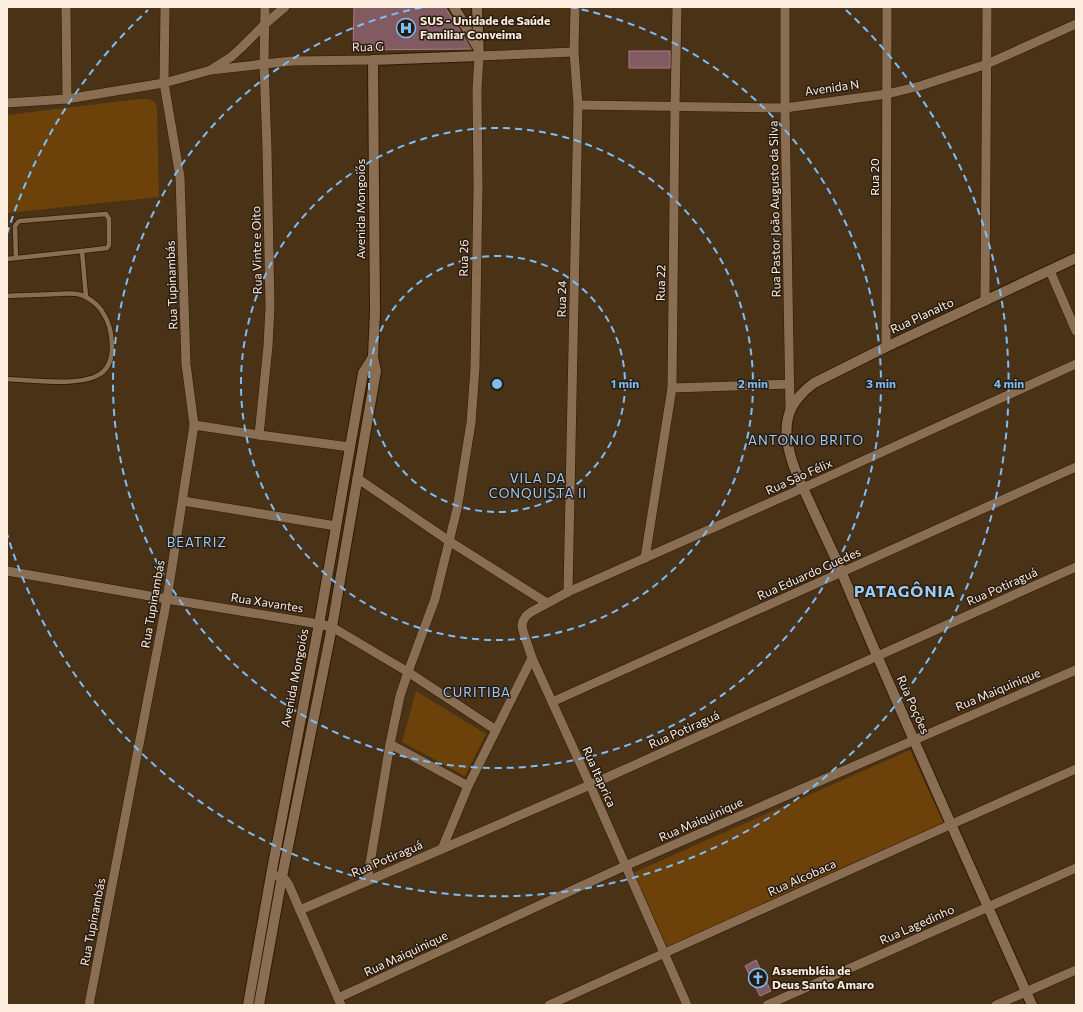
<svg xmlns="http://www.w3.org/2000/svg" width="1083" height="1012" font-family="Commissioner,sans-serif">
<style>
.green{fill:#6d420a}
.building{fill:#825a62;stroke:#a77d85}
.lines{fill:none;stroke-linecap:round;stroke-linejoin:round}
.service-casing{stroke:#301900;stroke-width:6}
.minor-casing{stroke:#301900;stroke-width:10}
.tertiary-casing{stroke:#301900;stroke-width:12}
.service{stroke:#8a6e53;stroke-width:4.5}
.minor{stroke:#8a6e53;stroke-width:9}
.tertiary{stroke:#8a6e53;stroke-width:10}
.ring{fill:none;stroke:#7bbef8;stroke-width:2;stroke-dasharray:7 5}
.labels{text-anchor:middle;stroke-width:3;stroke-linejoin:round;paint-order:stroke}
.poi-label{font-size:12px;font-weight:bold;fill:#fdedde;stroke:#281c11;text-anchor:start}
.street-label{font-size:12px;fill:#fdedde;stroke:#281c11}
.neighbourhood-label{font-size:13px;letter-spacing:1px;fill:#9ccdf9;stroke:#281c11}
.district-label{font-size:16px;font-weight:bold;letter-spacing:1px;fill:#9ccdf9;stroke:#281c11}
.centre{fill:#7bbef8;stroke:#281c11;stroke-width:2}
.ring-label{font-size:12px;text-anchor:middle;font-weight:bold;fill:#7bbef8;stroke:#281c11;stroke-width:3;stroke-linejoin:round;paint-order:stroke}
</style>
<rect width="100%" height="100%" fill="#4a3217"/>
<g class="green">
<polygon points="139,99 149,99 155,102 157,108 159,197 7,213 7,115"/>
<polygon points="416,691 486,734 465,776 402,742"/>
<polygon points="910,750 944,824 668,949 633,873"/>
</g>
<g class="building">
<polygon points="354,7 445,7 472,49 353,50"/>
<rect x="629" y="51" width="41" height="17"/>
<polygon points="756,960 771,991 760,996 745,966"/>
</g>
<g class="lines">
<defs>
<g id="service">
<polyline points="16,258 15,226 18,222 20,221 106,214 109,219 109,245 107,248 82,251"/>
<polyline points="7,259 82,251 86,297"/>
<path d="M7,296C23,295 39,295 56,294C62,294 70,293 77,294C86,295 99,305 103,313C113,328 118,363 100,374C81,387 31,380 7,379"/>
</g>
<g id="minor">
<polyline points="66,7 67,99"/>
<polyline points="785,7 785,108 790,411"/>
<polyline points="212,69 231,57 242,47 265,24 285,7"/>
<polyline points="7,103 67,99 164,83 211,70 264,64 292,61 373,60"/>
<polyline points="578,105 785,108 887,94 920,86 987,64 1076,24"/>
<polyline points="1050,271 1076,331"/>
<polyline points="985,301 987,7"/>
<polyline points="886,347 887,7"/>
<polyline points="672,388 790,384"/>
<polyline points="194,425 259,435 350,447"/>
<polyline points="259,435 268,346 270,307 267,149 264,64 265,7"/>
<polyline points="357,478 449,541 547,603"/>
<polyline points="183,501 336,526"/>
<polyline points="645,558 672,388 675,106 677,7"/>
<polyline points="7,571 167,599 319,624 332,627 408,672 496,730"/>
<polyline points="568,592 578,105 574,52 575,7"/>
<polyline points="552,702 1076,467"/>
<polyline points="390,744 468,786"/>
<polyline points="442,849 468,786 532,658"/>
<path d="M277,876C284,877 286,880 289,885L341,1005"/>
<polyline points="367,881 390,744 400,696 408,672 435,599 457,509 471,423 475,368 478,187 477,90 479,56 574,52"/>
<polyline points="300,910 442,849 590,785 1076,567"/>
<polyline points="338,998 625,866 914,740 1076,670"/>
<polyline points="89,1005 167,599 194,425 186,364 180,177 164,83 165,7"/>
<polyline points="549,1005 952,824 1076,769"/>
<polyline points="687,1005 590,785 532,658 523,631 522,626 523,621 526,616 531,612 568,592 803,488 1076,364"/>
<polyline points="767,1005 1076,868"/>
<polyline points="996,1005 1076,970"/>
</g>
<g id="tertiary">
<polyline points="454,7 478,48"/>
<polyline points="248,1005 271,875 319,624 363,373 373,357"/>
<polyline points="259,1005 282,877 332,627 376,371 373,357 375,312 373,60 479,56 477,7"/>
<path d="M1032,1005C968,863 904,721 844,578C834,553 821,528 810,503C800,482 790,462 787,439C784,414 794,398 814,383L886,347L1076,258"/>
</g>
</defs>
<use href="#service" class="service-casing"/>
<use href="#minor" class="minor-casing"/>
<use href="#tertiary" class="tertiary-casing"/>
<use href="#service" class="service"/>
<use href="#minor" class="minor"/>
<use href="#tertiary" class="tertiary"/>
</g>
<g class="ring">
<circle cx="497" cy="384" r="128"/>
<circle cx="497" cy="384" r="256"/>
<path d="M570 7A384 384 0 1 1 424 7"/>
<path d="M7 234A512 512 0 0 1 148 10M846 10A512 512 0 1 1 7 534"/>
</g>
<defs>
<symbol id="hospital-ring" viewBox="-11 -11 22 22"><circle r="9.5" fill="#281c11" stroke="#7bbef8" stroke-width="1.5"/><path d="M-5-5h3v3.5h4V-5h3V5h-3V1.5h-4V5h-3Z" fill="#7bbef8"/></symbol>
<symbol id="church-ring" viewBox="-11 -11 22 22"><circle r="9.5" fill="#281c11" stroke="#7bbef8" stroke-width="1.5"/><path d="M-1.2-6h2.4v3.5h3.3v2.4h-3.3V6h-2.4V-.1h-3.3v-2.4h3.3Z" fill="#7bbef8"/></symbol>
</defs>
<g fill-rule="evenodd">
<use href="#hospital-ring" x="395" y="17" width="22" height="22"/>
<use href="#church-ring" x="747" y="967" width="22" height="22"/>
</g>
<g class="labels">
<g class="poi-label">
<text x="420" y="25">SUS - Unidade de Saúde<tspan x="420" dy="14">Familiar Conveima</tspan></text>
<text x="772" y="975">Assembléia de<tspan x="772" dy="14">Deus Santo Amaro</tspan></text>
</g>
<g class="street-label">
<text transform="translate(368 47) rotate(-1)" y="4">Rua G</text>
<text transform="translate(832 88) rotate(-8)" y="4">Avenida N</text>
<text transform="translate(875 177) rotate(-90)" y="4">Rua 20</text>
<text transform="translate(361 209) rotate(-90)" y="4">Avenida Mongoiós</text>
<text transform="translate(775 209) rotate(-91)" y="4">Rua Pastor João Augusto da Silva</text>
<text transform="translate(257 250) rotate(-91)" y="4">Rua Vinte e Oito</text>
<text transform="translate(464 258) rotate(-89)" y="4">Rua 26</text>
<text transform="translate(661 283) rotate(-89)" y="4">Rua 22</text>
<text transform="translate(172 285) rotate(-92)" y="4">Rua Tupinambás</text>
<text transform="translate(562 299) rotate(-89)" y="4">Rua 24</text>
<text transform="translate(922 316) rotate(-25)" y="4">Rua Planalto</text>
<text transform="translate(799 477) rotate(-24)" y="4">Rua São Félix</text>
<text transform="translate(809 574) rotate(-24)" y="4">Rua Eduardo Guedes</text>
<text transform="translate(1002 587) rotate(-24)" y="4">Rua Potiraguá</text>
<text transform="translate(267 603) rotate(9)" y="4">Rua Xavantes</text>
<text transform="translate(153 604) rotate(-80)" y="4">Rua Tupinambás</text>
<text transform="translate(295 678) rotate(-79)" y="4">Avenida Mongoiós</text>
<text transform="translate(998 690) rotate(-23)" y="4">Rua Maiquinique</text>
<text transform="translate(913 705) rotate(66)" y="4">Rua Poções</text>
<text transform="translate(684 730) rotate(-24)" y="4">Rua Potiraguá</text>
<text transform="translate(599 777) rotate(66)" y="4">Rua Itaprica</text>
<text transform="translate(701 820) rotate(-24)" y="4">Rua Maiquinique</text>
<text transform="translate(387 859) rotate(-23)" y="4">Rua Potiraguá</text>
<text transform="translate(802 878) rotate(-24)" y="4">Rua Alcobaca</text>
<text transform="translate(93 922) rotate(-79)" y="4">Rua Tupinambás</text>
<text transform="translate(917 925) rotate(-24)" y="4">Rua Lagedinho</text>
<text transform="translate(406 954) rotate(-25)" y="4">Rua Maiquinique</text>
</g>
<g class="neighbourhood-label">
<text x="806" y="445">ANTONIO BRITO</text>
<text x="538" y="483">VILA DA<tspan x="538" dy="15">CONQUISTA II</tspan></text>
<text x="197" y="547">BEATRIZ</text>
<text x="477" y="697">CURITIBA</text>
</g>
<g class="district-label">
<text x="905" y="597">PATAGÔNIA</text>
</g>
</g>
<circle cx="497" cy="384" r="6" class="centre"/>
<g class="ring-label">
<text x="625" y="388">1 min</text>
<text x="753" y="388">2 min</text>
<text x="881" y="388">3 min</text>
<text x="1009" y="388">4 min</text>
</g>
<rect width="1083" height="1012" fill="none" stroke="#fdedde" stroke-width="16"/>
</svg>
